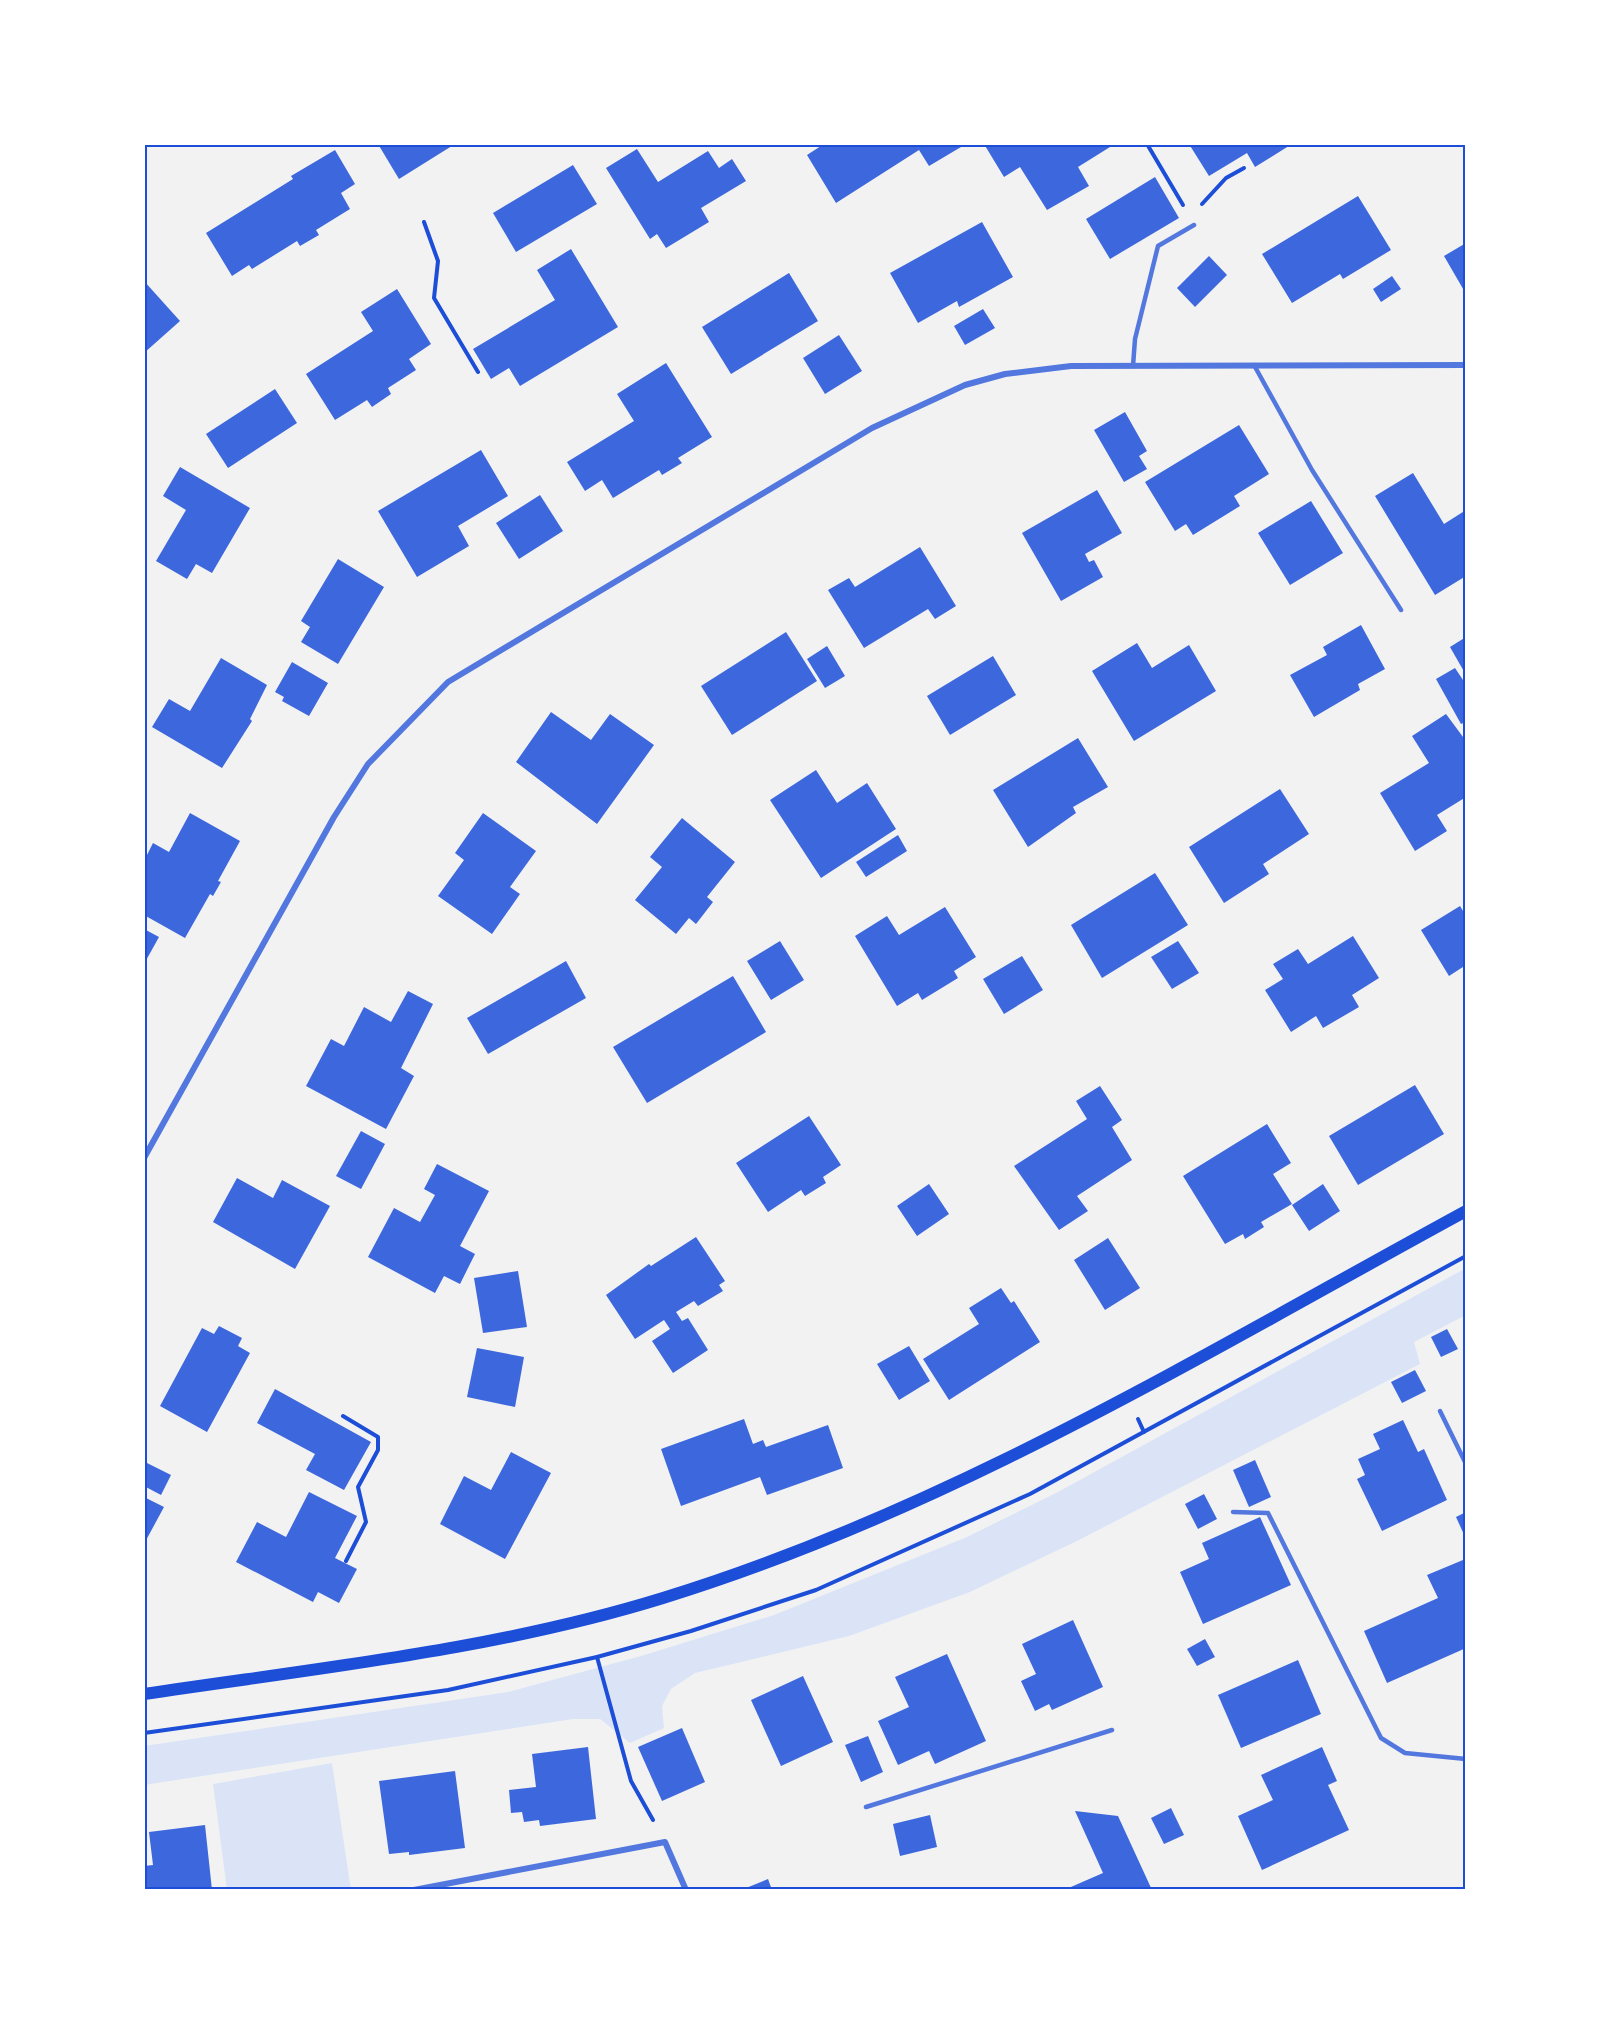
<svg xmlns="http://www.w3.org/2000/svg" width="1610" height="2034" font-family="Quicksand,sans-serif">
<style>
.green{fill:#dbe4f7}
.building{fill:#3d67dc}
.lines{fill:none;stroke-linecap:round;stroke-linejoin:round}
.path{stroke:#1d4ed8;stroke-width:4}
.service{stroke:#5277de;stroke-width:4.5}
.minor{stroke:#5277de;stroke-width:6}
.secondary{stroke:#1d4ed8;stroke-width:12}
.neatline{fill:none;stroke:#1d4ed8;stroke-width:2}
</style>
<rect width="100%" height="100%" fill="#f2f2f2"/>
<g class="green">
<polygon points="1466,1268 1466,1315 1414,1342 1420,1364 1077,1541 970,1592 849,1636 695,1673 671,1689 662,1706 664,1728 630,1743 600,1719 573,1719 144,1785 144,1746 508,1692 641,1656 774,1615 967,1537 1058,1492"/>
<polygon points="332,1763 351,1890 227,1890 213,1784"/>
</g>
<g class="building">
<polygon points="378,144 455,144 399,179"/>
<polygon points="824,144 959,144 961,147 929,166 919,150 836,203 807,155"/>
<polygon points="984,144 1108,144 1110,147 1078,167 1089,186 1047,210 1020,167 1004,177"/>
<polygon points="1189,144 1292,144 1255,167 1247,153 1209,176"/>
<polygon points="637,149 658,182 708,151 719,168 732,159 746,181 701,208 709,222 666,248 657,234 650,239 606,168"/>
<polygon points="335,150 355,184 341,193 350,209 316,230 319,235 300,246 297,241 252,269 249,265 232,276 206,233 293,179 291,176"/>
<polygon points="573,165 597,204 516,252 493,213"/>
<polygon points="1155,177 1179,218 1110,259 1086,219"/>
<polygon points="1358,196 1391,250 1343,279 1340,274 1292,303 1262,254"/>
<polygon points="982,222 1013,277 959,307 957,301 918,323 890,273"/>
<polygon points="1466,243 1466,294 1444,256"/>
<polygon points="571,249 618,327 520,386 509,368 491,379 473,349 555,300 537,270"/>
<polygon points="1209,256 1227,275 1195,307 1177,288"/>
<polygon points="789,273 818,321 731,374 702,327"/>
<polygon points="1392,276 1401,289 1381,302 1373,289"/>
<polygon points="144,281 180,321 144,353"/>
<polygon points="397,289 431,344 409,359 416,370 388,388 391,394 372,407 367,400 335,420 306,374 373,331 361,312"/>
<polygon points="983,309 995,328 965,345 954,326"/>
<polygon points="839,335 862,371 825,394 803,358"/>
<polygon points="666,363 712,437 678,458 682,463 662,475 659,470 613,498 602,480 585,491 567,462 634,421 617,394"/>
<polygon points="275,389 297,423 228,468 206,434"/>
<polygon points="1125,412 1147,451 1139,456 1147,469 1124,482 1094,430"/>
<polygon points="1239,425 1269,474 1234,496 1240,506 1193,535 1186,524 1175,531 1145,482"/>
<polygon points="481,450 508,496 458,526 469,546 417,577 378,511"/>
<polygon points="180,467 250,508 212,573 196,564 187,579 156,561 186,510 163,496"/>
<polygon points="1413,473 1444,524 1466,510 1466,576 1435,595 1375,496"/>
<polygon points="1097,490 1122,533 1085,554 1089,562 1094,560 1103,577 1061,601 1022,533"/>
<polygon points="540,495 563,531 519,559 496,523"/>
<polygon points="1311,501 1343,553 1290,585 1258,533"/>
<polygon points="920,547 956,606 935,619 928,609 864,648 828,590 849,578 855,587"/>
<polygon points="338,559 384,587 338,664 301,642 310,627 301,621"/>
<polygon points="1361,625 1385,669 1358,684 1360,690 1314,717 1290,675 1327,655 1323,647"/>
<polygon points="786,632 817,681 732,735 701,686"/>
<polygon points="1466,637 1466,675 1450,647"/>
<polygon points="1137,643 1152,668 1189,645 1216,691 1134,741 1092,671"/>
<polygon points="827,646 845,676 825,688 807,659"/>
<polygon points="993,656 1016,695 950,735 927,696"/>
<polygon points="221,658 267,685 250,719 252,721 222,768 152,727 169,699 190,711"/>
<polygon points="292,662 328,683 309,716 282,701 284,697 275,692"/>
<polygon points="1455,668 1463,680 1466,679 1466,722 1461,724 1436,679"/>
<polygon points="551,712 591,740 610,714 654,745 597,824 516,762"/>
<polygon points="1446,714 1466,741 1466,797 1437,815 1447,831 1415,851 1380,793 1429,763 1412,736"/>
<polygon points="1078,738 1108,787 1073,807 1076,813 1028,847 993,790"/>
<polygon points="816,770 837,803 867,783 896,829 821,878 770,800"/>
<polygon points="1280,789 1309,834 1263,864 1269,874 1224,903 1189,847"/>
<polygon points="190,813 240,841 218,881 221,882 213,896 210,894 185,938 144,915 144,861 153,843 169,852"/>
<polygon points="483,813 536,851 510,887 520,894 492,934 438,896 464,860 455,853"/>
<polygon points="682,818 735,862 707,897 713,902 696,924 689,918 676,934 635,900 662,867 650,857"/>
<polygon points="898,835 907,851 866,877 856,862"/>
<polygon points="1155,873 1188,925 1102,978 1071,925"/>
<polygon points="1460,906 1466,916 1466,965 1449,976 1421,930"/>
<polygon points="945,907 976,957 954,971 958,978 922,1000 918,993 897,1006 855,936 887,916 899,935"/>
<polygon points="144,929 159,937 144,964"/>
<polygon points="1353,936 1379,978 1352,995 1359,1007 1323,1028 1316,1016 1291,1032 1265,990 1283,979 1273,964 1298,949 1308,964"/>
<polygon points="780,941 804,980 771,1000 747,961"/>
<polygon points="1178,941 1199,973 1172,989 1151,957"/>
<polygon points="1022,956 1043,990 1004,1014 983,979"/>
<polygon points="566,961 586,998 488,1054 467,1018"/>
<polygon points="733,976 766,1032 647,1103 613,1047"/>
<polygon points="408,991 433,1004 401,1068 414,1076 386,1129 306,1086 331,1039 344,1046 364,1007 391,1022"/>
<polygon points="1415,1085 1444,1134 1358,1185 1329,1136"/>
<polygon points="1100,1086 1122,1120 1112,1127 1132,1160 1077,1196 1088,1211 1059,1230 1014,1166 1087,1119 1076,1101"/>
<polygon points="809,1116 841,1165 823,1177 826,1183 805,1196 801,1190 768,1212 736,1163"/>
<polygon points="1267,1124 1291,1163 1273,1174 1292,1204 1261,1222 1264,1227 1245,1239 1243,1234 1225,1244 1183,1176"/>
<polygon points="361,1131 385,1144 361,1189 336,1176"/>
<polygon points="437,1164 489,1191 460,1246 475,1254 460,1284 444,1276 435,1293 368,1257 394,1208 420,1222 435,1195 424,1189"/>
<polygon points="237,1178 273,1198 282,1180 330,1206 295,1269 213,1222"/>
<polygon points="929,1184 949,1214 917,1236 897,1206"/>
<polygon points="1323,1184 1340,1211 1309,1231 1292,1205"/>
<polygon points="696,1237 725,1281 719,1285 723,1291 698,1306 694,1301 676,1312 682,1321 688,1318 708,1350 673,1373 652,1341 670,1329 664,1320 635,1339 606,1295 649,1264 651,1266"/>
<polygon points="1108,1238 1140,1288 1105,1310 1074,1260"/>
<polygon points="518,1271 527,1327 483,1333 474,1278"/>
<polygon points="1001,1288 1011,1303 1014,1301 1040,1342 949,1400 923,1359 979,1324 969,1308"/>
<polygon points="219,1326 242,1338 238,1346 250,1353 207,1432 160,1406 202,1328 214,1334"/>
<polygon points="1447,1329 1458,1349 1441,1357 1431,1337"/>
<polygon points="909,1346 930,1381 899,1400 877,1364"/>
<polygon points="477,1348 524,1357 515,1407 467,1397"/>
<polygon points="1415,1370 1426,1391 1402,1403 1391,1382"/>
<polygon points="275,1389 371,1442 344,1490 306,1470 315,1454 257,1423"/>
<polygon points="744,1419 753,1444 763,1440 766,1447 828,1425 843,1468 767,1495 760,1477 681,1506 661,1449"/>
<polygon points="1403,1420 1418,1452 1424,1449 1447,1500 1382,1531 1357,1479 1365,1475 1358,1459 1380,1449 1373,1434"/>
<polygon points="511,1452 551,1473 505,1559 440,1524 464,1476 491,1490"/>
<polygon points="1255,1460 1271,1497 1249,1507 1233,1470"/>
<polygon points="145,1462 171,1475 161,1495 144,1486"/>
<polygon points="309,1492 357,1516 335,1558 357,1569 339,1603 318,1592 313,1602 236,1562 257,1522 286,1537"/>
<polygon points="1204,1494 1217,1519 1198,1529 1185,1504"/>
<polygon points="144,1497 164,1507 144,1544"/>
<polygon points="1466,1512 1466,1539 1456,1517"/>
<polygon points="1260,1517 1291,1585 1203,1624 1180,1572 1209,1559 1202,1543"/>
<polygon points="1463,1560 1466,1567 1466,1648 1387,1683 1364,1631 1438,1598 1427,1575"/>
<polygon points="1073,1620 1103,1687 1052,1710 1049,1704 1035,1711 1021,1681 1036,1674 1022,1644"/>
<polygon points="1205,1639 1215,1657 1197,1666 1187,1649"/>
<polygon points="947,1654 986,1741 935,1764 929,1751 898,1765 878,1721 909,1707 895,1677"/>
<polygon points="1298,1660 1321,1714 1241,1748 1218,1695"/>
<polygon points="803,1676 833,1742 781,1766 751,1700"/>
<polygon points="682,1728 705,1782 662,1801 638,1747"/>
<polygon points="868,1736 883,1772 861,1782 845,1745"/>
<polygon points="588,1747 596,1819 540,1826 539,1820 524,1822 522,1812 511,1813 509,1790 536,1787 532,1754"/>
<polygon points="1322,1747 1337,1781 1328,1785 1349,1830 1262,1870 1238,1816 1273,1800 1261,1775"/>
<polygon points="455,1771 465,1848 409,1855 409,1852 389,1854 379,1781"/>
<polygon points="1171,1808 1184,1835 1164,1844 1151,1818"/>
<polygon points="1075,1811 1118,1816 1152,1890 1064,1890 1103,1873"/>
<polygon points="930,1815 937,1847 900,1856 893,1824"/>
<polygon points="205,1825 212,1890 144,1890 144,1866 153,1865 149,1832"/>
<polygon points="768,1879 772,1890 741,1890"/>
</g>
<g class="lines">
<g class="path">
<polyline points="1147,144 1183,205"/>
<polyline points="1202,204 1226,178 1244,168"/>
<polyline points="424,222 438,261 434,298 478,372"/>
<polyline points="343,1416 378,1437 378,1450 358,1487 366,1522 346,1561"/>
<polyline points="1138,1419 1144,1432"/>
<polyline points="597,1657 631,1781 653,1820"/>
<polyline points="144,1733 448,1690 597,1657 691,1631 816,1590 1030,1494 1466,1256"/>
</g>
<g class="service">
<polyline points="1254,365 1312,470 1401,610"/>
<polyline points="1133,366 1135,339 1158,246 1194,225"/>
<polyline points="1440,1411 1466,1464"/>
<polyline points="1233,1512 1268,1513 1381,1738 1405,1753 1466,1759"/>
<polyline points="866,1807 1112,1730"/>
</g>
<g class="minor">
<polyline points="144,1158 334,817 368,764 448,682 872,428 965,385 1005,374 1071,366 1466,365"/>
<polyline points="414,1890 665,1842 686,1890"/>
</g>
<path class="secondary" d="M144,1694C317,1668 495,1650 663,1598C949,1510 1205,1353 1466,1211"/>
</g>
<rect width="1610" height="2034" fill="none" stroke="#ffffff" stroke-width="291"/>
<rect x="146" y="146" width="1318" height="1742" class="neatline"/>
</svg>
